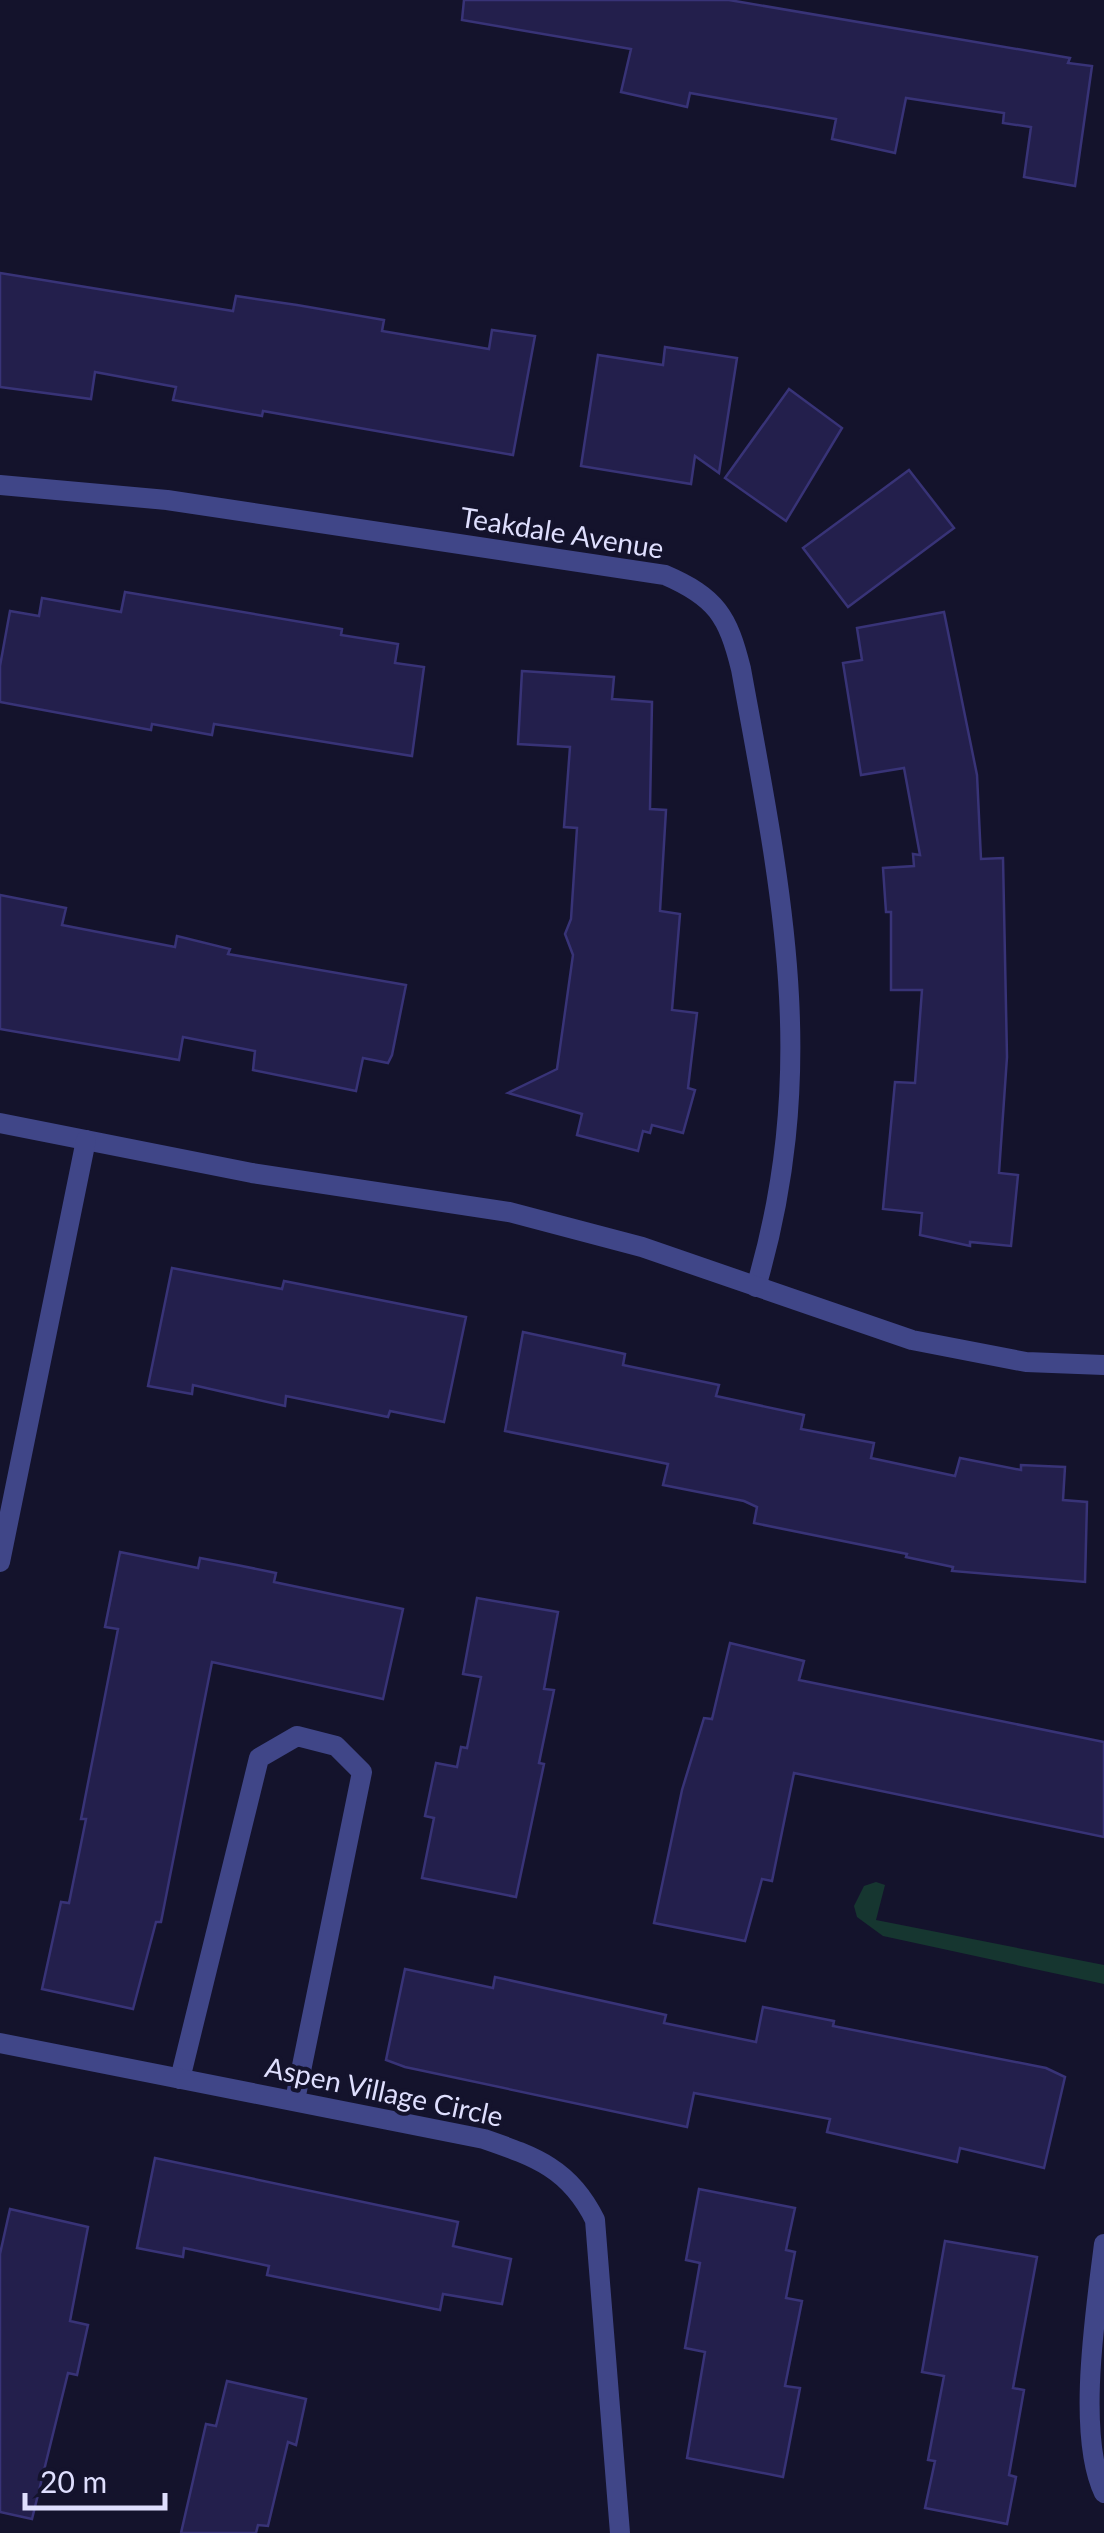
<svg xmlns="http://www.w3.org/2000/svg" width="1104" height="2533" font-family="Lato,sans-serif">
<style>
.green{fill:#163630}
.building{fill:#231f4c;stroke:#383377;stroke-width:2.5}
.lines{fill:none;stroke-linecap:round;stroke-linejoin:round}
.lane{stroke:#404688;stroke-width:20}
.street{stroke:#404688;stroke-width:20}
.labels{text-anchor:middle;stroke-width:8;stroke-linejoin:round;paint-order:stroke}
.street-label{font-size:28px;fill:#dfdffe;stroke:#14132c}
</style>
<rect width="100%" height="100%" fill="#14132c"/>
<polygon class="green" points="876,1882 885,1885 876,1920 1104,1965 1104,1984 883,1936 857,1917 854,1906 864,1886"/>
<g class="building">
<polygon points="464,0 729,0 1070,58 1068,63 1092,66 1075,186 1024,177 1031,127 1003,123 1004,113 906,98 895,153 832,139 836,119 690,93 687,107 621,92 631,49 462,20"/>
<polygon points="0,273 233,311 236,296 297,305 384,320 382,331 489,349 492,330 535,336 513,455 263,411 262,416 173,400 176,387 95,372 91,399 0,387"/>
<polygon points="665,347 737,358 719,473 695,456 691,484 581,466 598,355 663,365"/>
<polygon points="789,389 842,428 786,521 725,478"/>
<polygon points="909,470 954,528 848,607 803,548"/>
<polygon points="125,592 342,629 341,635 398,644 395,663 424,667 412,756 214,724 212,735 152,724 151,730 0,702 0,666 10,611 39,616 42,598 121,612"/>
<polygon points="944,612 977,775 981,859 1003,858 1007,1057 999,1173 1018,1175 1011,1246 970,1242 970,1246 920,1235 922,1213 883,1209 895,1082 915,1083 922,990 891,990 891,912 886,912 883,868 914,866 913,854 920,855 904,768 861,775 843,663 862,660 857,628"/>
<polygon points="522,671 614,677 612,699 652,702 650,809 666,810 660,911 680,914 672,1010 697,1013 688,1088 695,1090 683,1133 652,1125 650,1133 643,1131 638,1151 577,1135 582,1114 508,1093 557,1069 573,955 565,934 571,919 577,828 564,827 570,747 518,744"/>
<polygon points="0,895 66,908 62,925 175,947 177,936 230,949 228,954 406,985 392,1055 388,1063 363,1058 356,1091 253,1070 255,1051 183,1037 179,1060 0,1029"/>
<polygon points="172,1268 282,1289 284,1281 466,1317 444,1422 390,1411 388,1417 286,1396 285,1406 193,1385 192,1394 148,1386"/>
<polygon points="523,1332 625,1354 623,1365 719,1385 716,1396 804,1415 801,1429 874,1443 871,1458 955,1476 960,1458 1021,1470 1021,1465 1065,1467 1063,1500 1087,1502 1085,1582 952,1571 953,1567 906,1557 907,1554 754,1523 757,1507 744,1501 663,1485 668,1464 505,1431"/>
<polygon points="120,1552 198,1568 200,1558 237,1565 276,1573 274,1582 403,1609 383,1699 212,1662 161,1922 156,1922 133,2009 42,1989 61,1902 69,1903 86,1819 81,1819 118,1629 105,1627"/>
<polygon points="477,1598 558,1612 544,1689 554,1690 539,1763 544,1764 516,1897 422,1878 434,1818 425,1816 436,1763 457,1767 461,1747 467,1748 481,1677 463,1674"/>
<polygon points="730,1643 804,1661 799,1680 1104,1742 1104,1837 794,1773 772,1881 762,1879 745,1941 654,1923 682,1790 704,1718 712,1719"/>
<polygon points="405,1969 493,1988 495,1977 666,2015 664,2023 756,2042 763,2007 834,2021 833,2026 1046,2068 1065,2077 1044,2168 960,2148 957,2162 827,2132 830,2119 694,2093 687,2127 405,2067 386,2060"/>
<polygon points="155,2158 458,2222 453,2246 511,2259 502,2304 443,2294 440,2310 267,2275 269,2266 184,2248 183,2257 137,2248"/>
<polygon points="699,2189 795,2208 786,2250 795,2252 786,2298 802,2301 785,2386 800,2388 783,2477 687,2458 705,2352 685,2348 700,2263 686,2260"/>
<polygon points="10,2209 88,2227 70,2321 88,2325 77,2375 68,2373 32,2519 0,2512 0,2254"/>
<polygon points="945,2241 1037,2257 1013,2388 1024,2390 1009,2475 1016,2477 1007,2524 925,2508 935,2461 928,2460 944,2376 922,2372"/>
<polygon points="227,2381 306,2399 296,2445 288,2442 268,2526 258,2525 256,2533 181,2533 206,2424 216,2426"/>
</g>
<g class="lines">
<polyline class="lane" points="180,2079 259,1758 297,1736 336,1746 362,1772 295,2100"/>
<g class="street">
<path d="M0,485L167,500L665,575C716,597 728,616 741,669C781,889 821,1066 756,1287"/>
<polyline points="0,1123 252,1173 509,1212 642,1247 912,1340 1026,1362 1104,1365"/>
<polyline points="0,1562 86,1140"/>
<path d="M0,2043L484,2139C536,2157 570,2169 595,2220L620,2533"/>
<path d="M1104,2244C1096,2309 1076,2435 1104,2493"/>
</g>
</g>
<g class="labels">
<g class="street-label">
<text transform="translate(562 533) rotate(9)" y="10">Teakdale Avenue</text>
<text transform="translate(384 2092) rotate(12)" y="10">Aspen Village Circle</text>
</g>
</g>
<path d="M25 2493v15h140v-15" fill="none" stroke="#dfdffe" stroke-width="5"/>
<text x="40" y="2493" font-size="30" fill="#dfdffe" stroke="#14132c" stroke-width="8" paint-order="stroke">20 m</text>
</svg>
